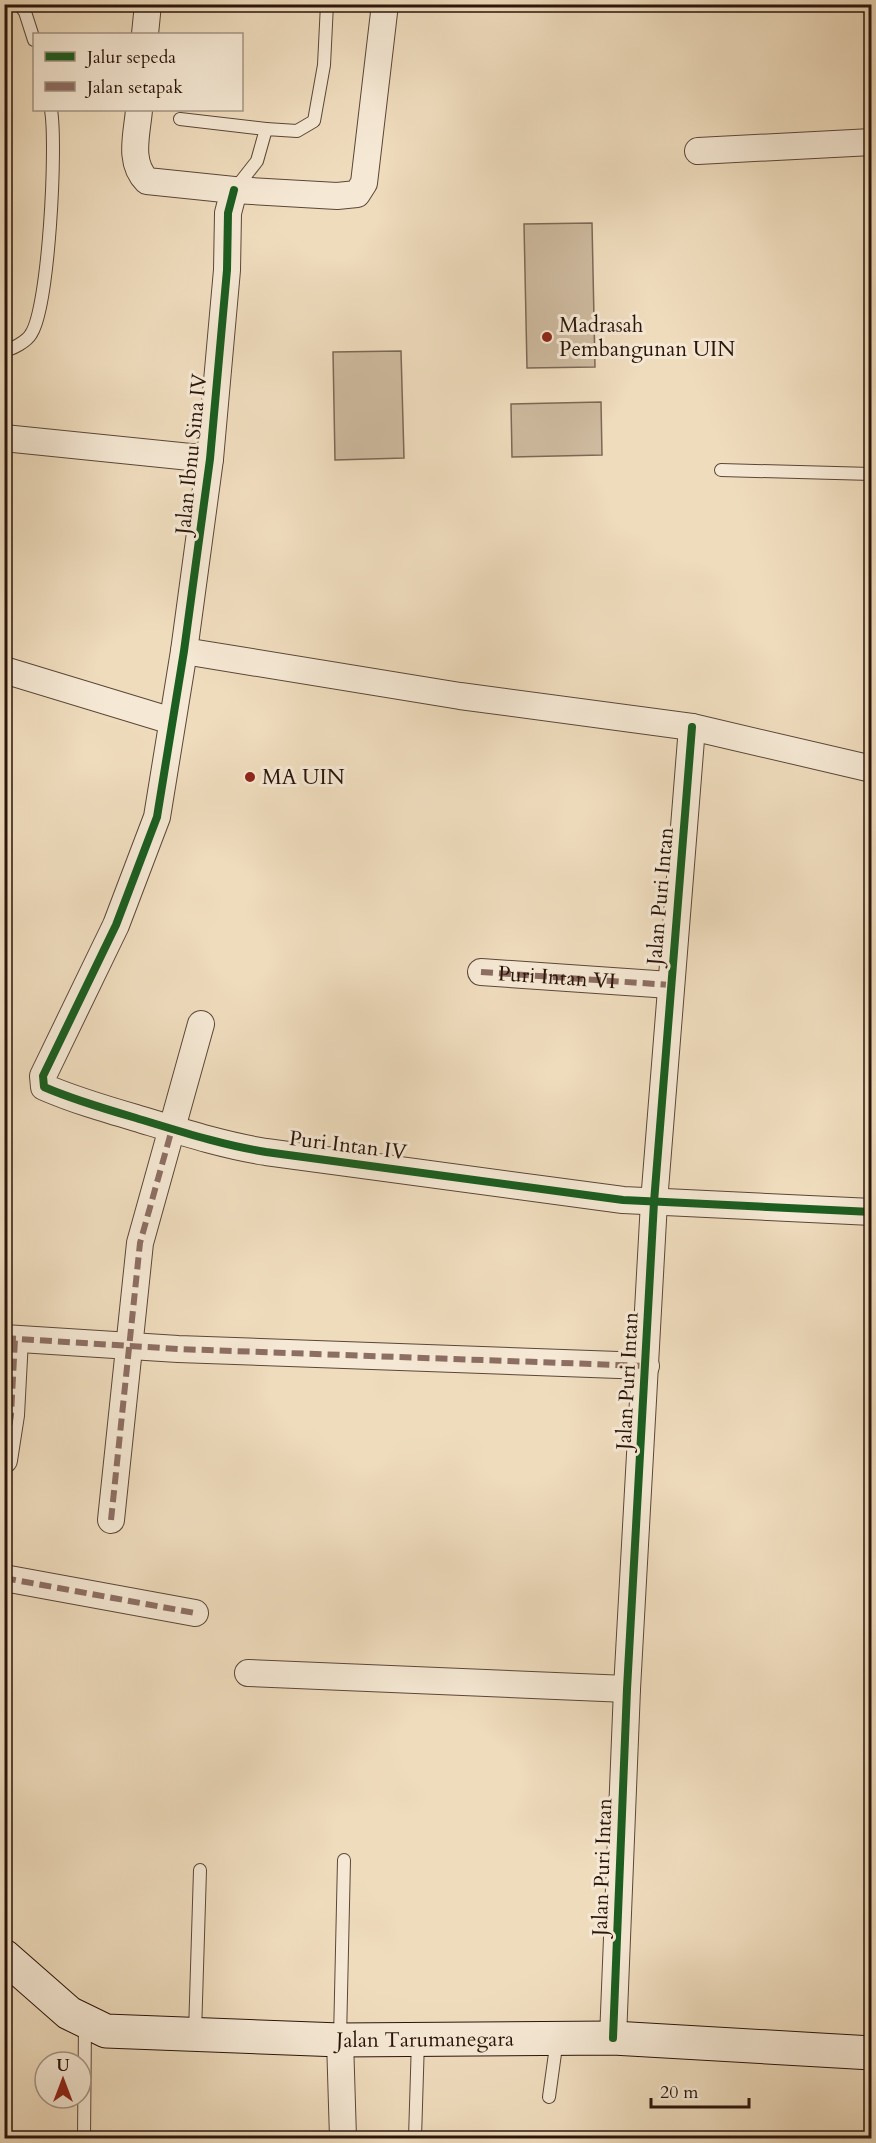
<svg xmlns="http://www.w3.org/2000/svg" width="876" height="2143" font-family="Cardo,serif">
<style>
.green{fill:#ceba9f;stroke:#7c6855;stroke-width:1.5}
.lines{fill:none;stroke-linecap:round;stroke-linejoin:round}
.lane-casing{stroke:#5b4738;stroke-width:14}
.street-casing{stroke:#5b4738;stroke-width:28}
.secondary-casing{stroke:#2a150b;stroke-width:35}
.lane{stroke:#f5e8d4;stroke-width:12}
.street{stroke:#f5e8d4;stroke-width:26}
.secondary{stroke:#f5e8d4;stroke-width:33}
.quiet{stroke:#8d6e63;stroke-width:6;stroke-dasharray:12 6;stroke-linecap:butt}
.cycleway-casing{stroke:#f5e8d4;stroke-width:11}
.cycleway{stroke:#1b5e20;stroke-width:8}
.poi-dot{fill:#8f2418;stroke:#f5e8d4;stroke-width:2}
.labels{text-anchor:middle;stroke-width:6;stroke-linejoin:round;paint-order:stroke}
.poi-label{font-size:21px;fill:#2a150b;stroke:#f5e8d4;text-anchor:start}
.street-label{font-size:21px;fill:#2a150b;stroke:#f5e8d4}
</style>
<rect width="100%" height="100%" fill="#efdcbd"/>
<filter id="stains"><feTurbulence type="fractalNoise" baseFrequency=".00333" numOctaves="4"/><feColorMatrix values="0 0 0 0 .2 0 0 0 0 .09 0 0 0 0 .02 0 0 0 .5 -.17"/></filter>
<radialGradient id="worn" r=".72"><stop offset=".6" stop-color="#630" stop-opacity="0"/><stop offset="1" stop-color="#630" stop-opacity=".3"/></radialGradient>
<g class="green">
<polygon points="592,223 595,367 527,368 524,224"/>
<polygon points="401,351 404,458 335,460 333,352"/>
<polygon points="601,402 602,455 512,457 511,404"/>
</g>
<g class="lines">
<defs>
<g id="lane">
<polyline points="19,4 25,12 34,40"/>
<polyline points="180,119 266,129"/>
<polyline points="235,189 257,161 266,129 297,131 314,121 324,65 327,4"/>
<path d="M4,350C12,350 27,341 31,334C49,307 57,145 51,110"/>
<polyline points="721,470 872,474"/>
<polyline points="195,2033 200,1870"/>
<polyline points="340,2039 344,1860"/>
<polyline points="549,2097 557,2039"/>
<polyline points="84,2138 85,2024"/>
<polyline points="415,2138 418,2040"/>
</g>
<g id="street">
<polyline points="145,34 148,4"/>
<path d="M139,110C137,134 128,162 147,181L234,190L337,196L357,194L364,183L385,4"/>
<polyline points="698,151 872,142"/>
<path d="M234,190L228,213L227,270L210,459L184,651L157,817L116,925L43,1076L44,1087C74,1100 105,1109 136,1118C179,1131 222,1145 266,1152L623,1200L872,1212"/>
<polyline points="4,438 210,459"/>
<polyline points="184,651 460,696 692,727 872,769"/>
<polyline points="4,670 172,721"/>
<path id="s1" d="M481,972L670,985"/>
<polyline points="4,1338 178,1349 646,1366"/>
<polyline points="4,1460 11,1415 15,1339"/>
<polyline points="111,1520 140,1243 201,1024"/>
<polyline points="4,1578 195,1613"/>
<polyline points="248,1673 627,1689"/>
<polyline points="613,2038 627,1689 654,1202 692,727"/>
<polyline points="340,2040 343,2138"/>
</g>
<g id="secondary">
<path id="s2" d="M4,1956L69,2013L106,2031L340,2040L613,2038L872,2053"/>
</g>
</defs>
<use href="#lane" class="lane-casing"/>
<use href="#street" class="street-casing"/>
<use href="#secondary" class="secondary-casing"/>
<use href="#lane" class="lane"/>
<use href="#street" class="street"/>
<use href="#secondary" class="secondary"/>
<g class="quiet">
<polyline points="481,972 670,985"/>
<polyline points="4,1338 178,1349 646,1366"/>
<polyline points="4,1460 11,1415 15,1339"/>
<polyline points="111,1520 140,1243 172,1129"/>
<polyline points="4,1578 195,1613"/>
</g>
<defs>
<g id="cycleway">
<path d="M234,190L228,213L227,270L210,459L184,651L157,817L116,925L43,1076L44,1087C74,1100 105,1109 136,1118C179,1131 222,1145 266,1152L623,1200L872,1212"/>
<polyline points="613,2038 627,1689 654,1202 692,727"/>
</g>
</defs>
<use href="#cycleway" class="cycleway-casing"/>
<use href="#cycleway" class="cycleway"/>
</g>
<g class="poi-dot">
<circle cx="547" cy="337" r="6"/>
<circle cx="250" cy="777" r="6"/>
</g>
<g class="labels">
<g class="poi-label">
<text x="559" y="332">Madrasah<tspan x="559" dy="24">Pembangunan UIN</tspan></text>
<text x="262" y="784">MA UIN</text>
</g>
<g class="street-label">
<text transform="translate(191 454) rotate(-84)" y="7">Jalan Ibnu Sina IV</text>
<text transform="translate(660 896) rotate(-85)" y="7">Jalan Puri Intan</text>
<text dy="7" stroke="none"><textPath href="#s1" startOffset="76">Puri Intan VI</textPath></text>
<text transform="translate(348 1145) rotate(7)" y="7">Puri Intan IV</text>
<text transform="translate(627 1381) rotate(-87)" y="7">Jalan Puri Intan</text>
<text transform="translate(602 1867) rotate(-88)" y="7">Jalan Puri Intan</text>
<text dy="7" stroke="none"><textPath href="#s2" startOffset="447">Jalan Tarumanegara</textPath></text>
</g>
</g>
<rect width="876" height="2143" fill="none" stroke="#efdcbd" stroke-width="24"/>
<rect x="6" y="6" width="864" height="2131" fill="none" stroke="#2a150b" stroke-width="3"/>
<rect x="12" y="12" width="852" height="2119" fill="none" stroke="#2a150b" stroke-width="1.5"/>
<rect x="33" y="33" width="210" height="78" fill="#f5e8d4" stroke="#a49484" stroke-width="1.5"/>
<rect x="45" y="52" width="30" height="9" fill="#1b5e20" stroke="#a49484" stroke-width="1.5"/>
<text x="87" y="63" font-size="18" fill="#2a150b">Jalur sepeda</text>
<rect x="45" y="82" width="30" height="9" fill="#8d6e63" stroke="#a49484" stroke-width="1.5"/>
<text x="87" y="93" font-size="18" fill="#2a150b">Jalan setapak</text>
<g transform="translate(63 2080)"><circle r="28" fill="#f5e8d4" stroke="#a49484" stroke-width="1.5"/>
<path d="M0-4.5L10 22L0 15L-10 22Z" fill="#8f2418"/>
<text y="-9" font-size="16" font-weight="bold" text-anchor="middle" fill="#2a150b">U</text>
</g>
<path d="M651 2098v9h98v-9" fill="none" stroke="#2a150b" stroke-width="3"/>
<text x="660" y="2098" font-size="18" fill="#2a150b" stroke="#f5e8d4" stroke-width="4.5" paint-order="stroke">20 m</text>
<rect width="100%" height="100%" filter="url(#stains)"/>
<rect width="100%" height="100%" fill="url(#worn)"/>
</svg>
